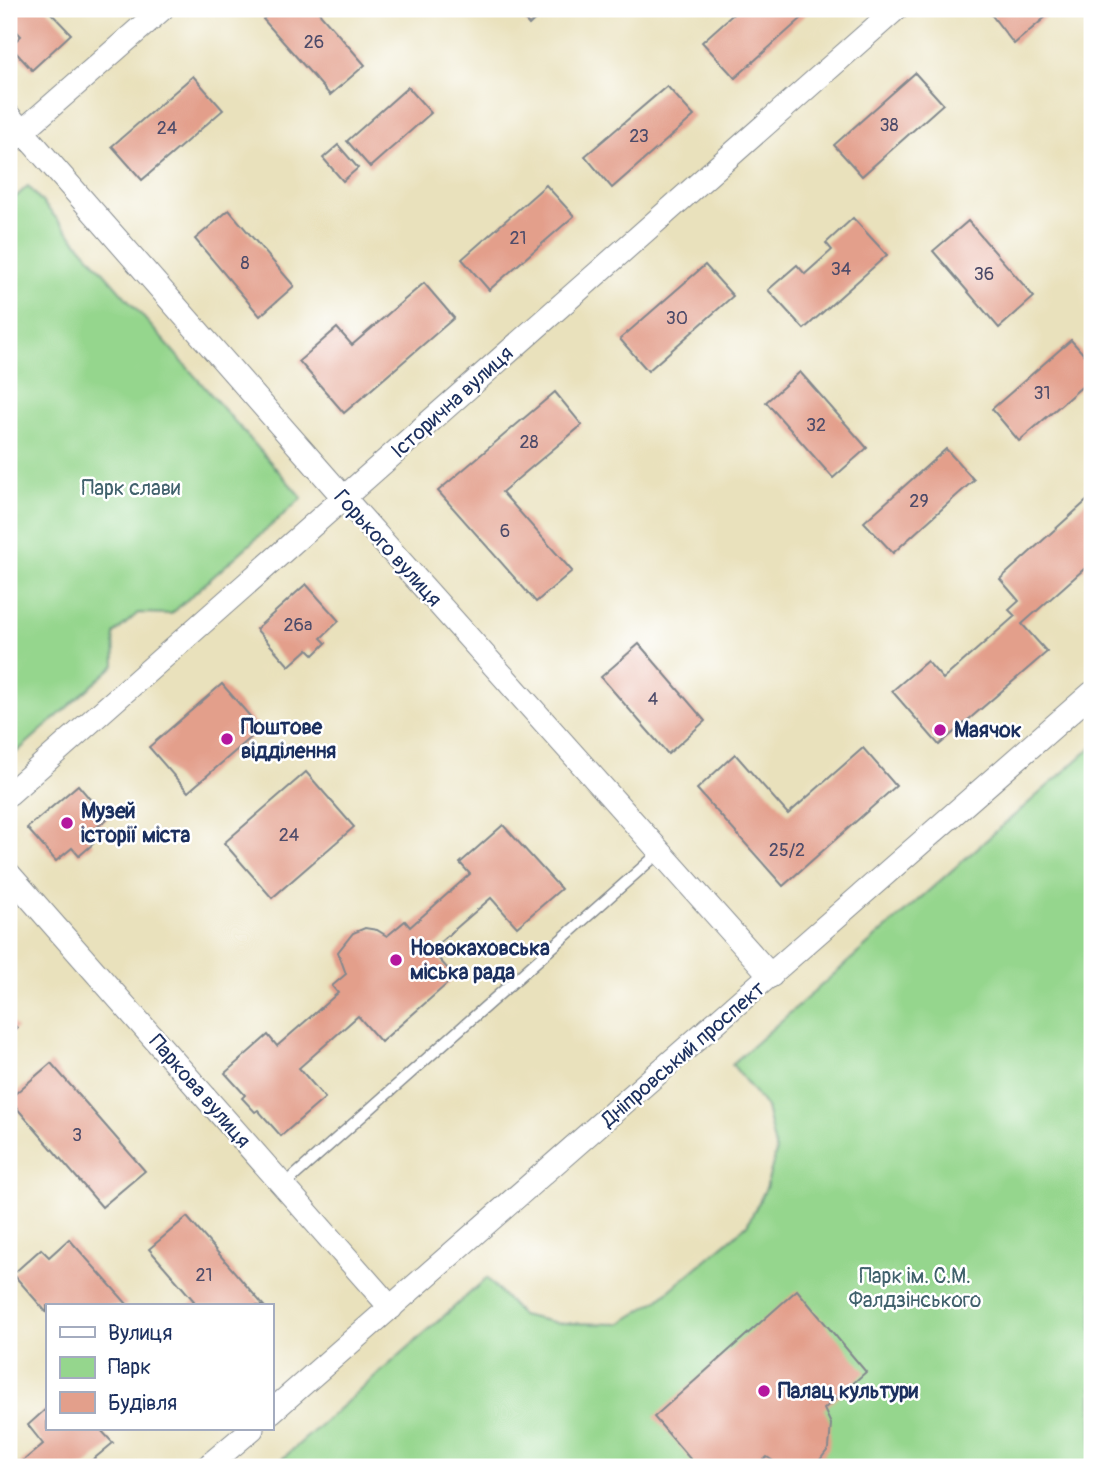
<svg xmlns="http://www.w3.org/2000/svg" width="1101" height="1476" font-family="Pangolin,sans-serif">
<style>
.green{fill:#95d68d;stroke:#588276;stroke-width:2}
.building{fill:#e39f8b}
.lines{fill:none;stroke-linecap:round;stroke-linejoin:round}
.service-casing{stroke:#82888d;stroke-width:13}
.minor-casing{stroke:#82888d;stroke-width:25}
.service{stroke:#fff;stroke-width:10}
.minor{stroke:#fff;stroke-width:23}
.poi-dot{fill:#b5179e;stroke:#fff;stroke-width:2.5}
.labels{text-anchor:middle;stroke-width:5;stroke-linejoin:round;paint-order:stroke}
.number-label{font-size:18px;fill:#4d4b69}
.street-label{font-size:21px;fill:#1b2f5e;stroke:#fff}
.park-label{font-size:21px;fill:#40616c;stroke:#fff}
.poi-label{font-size:21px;font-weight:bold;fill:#1b2f5e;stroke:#fff;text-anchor:start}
</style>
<rect width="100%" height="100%" fill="#fff"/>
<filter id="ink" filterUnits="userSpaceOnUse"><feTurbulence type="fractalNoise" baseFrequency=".0143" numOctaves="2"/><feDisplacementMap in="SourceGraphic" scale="14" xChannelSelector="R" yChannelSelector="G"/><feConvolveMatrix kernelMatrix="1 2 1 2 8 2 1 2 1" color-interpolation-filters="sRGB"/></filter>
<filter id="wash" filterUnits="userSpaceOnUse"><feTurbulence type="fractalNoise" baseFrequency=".00686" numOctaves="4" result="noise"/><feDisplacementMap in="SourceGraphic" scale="28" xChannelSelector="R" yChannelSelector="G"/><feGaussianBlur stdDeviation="1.57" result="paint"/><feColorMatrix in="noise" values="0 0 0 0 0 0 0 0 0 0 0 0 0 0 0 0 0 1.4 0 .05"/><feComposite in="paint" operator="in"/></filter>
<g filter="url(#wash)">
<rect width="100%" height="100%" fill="#e9e1bc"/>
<g class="green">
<polygon points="28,186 302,498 171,614 138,613 114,634 115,665 9,759 9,203"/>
<polygon points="1092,747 1092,1467 273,1467 487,1278 521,1315 557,1323 619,1324 658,1300 747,1225 766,1188 776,1152 766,1107 732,1064"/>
</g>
<g id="blocks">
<g class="building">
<polygon points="9,9 47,9 71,34 32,70 10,46 21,36 9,23"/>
<polygon points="275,9 316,9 365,65 330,95 263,19"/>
<polygon points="515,9 542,9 544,11 529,25"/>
<polygon points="739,9 812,9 735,78 702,42"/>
<polygon points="987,9 1055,9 1014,44"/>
<polygon points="915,73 943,104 862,176 834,145"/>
<polygon points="193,76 223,110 142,180 112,146"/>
<polygon points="667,86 694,116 612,188 585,156"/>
<polygon points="408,87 431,113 370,167 347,141"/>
<polygon points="338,145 358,168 343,181 323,158"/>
<polygon points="546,185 574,216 489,290 462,259"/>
<polygon points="229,210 294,286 260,316 195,239"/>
<polygon points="853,218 887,255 804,329 768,290 797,265 805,274 832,250 826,243"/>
<polygon points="968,221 1034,297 999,328 933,251"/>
<polygon points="705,265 733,296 648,371 620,339"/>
<polygon points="424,283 454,318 344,413 299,361 337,328 352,345"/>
<polygon points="1071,340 1092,364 1092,378 1019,441 992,409"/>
<polygon points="800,372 867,448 833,478 766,402"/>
<polygon points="555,392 582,425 502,492 572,571 536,602 438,491"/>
<polygon points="946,449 974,480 893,553 864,522"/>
<polygon points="1092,496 1092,562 1022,624 1047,652 939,745 892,691 927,661 943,679 1015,616 1009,610 1019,601 1000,579"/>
<polygon points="306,584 339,621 321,638 326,643 314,655 308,649 289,666 256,629"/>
<polygon points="639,644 705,721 668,754 601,677"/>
<polygon points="222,684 261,729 188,792 149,747"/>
<polygon points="863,748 896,786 783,886 697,789 735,754 788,814"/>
<polygon points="306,772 354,827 272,898 224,843"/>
<polygon points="78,785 107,819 86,836 93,844 79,856 72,848 56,861 27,828"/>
<polygon points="503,825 561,889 517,927 491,898 431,950 455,977 381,1042 358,1016 299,1068 325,1098 281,1136 258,1110 255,1112 242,1098 245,1095 225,1073 268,1035 277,1046 338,993 332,986 346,974 338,952 353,933 365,928 377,930 387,936 405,921 410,927 470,874 460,863"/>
<polygon points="9,1019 17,1028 9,1035"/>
<polygon points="51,1063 145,1171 102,1207 9,1099"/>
<polygon points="187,1217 264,1306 188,1306 194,1301 149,1249"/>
<polygon points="69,1239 127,1304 125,1306 47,1306 47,1313 13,1274 41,1249 49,1257"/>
<polygon points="797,1290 866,1372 824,1409 831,1424 829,1448 819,1461 808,1467 782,1467 767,1457 755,1467 697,1467 654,1417"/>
<polygon points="47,1408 47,1429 100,1429 113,1443 84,1467 16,1467 43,1444 28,1425"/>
</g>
</g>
</g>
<g filter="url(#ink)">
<use href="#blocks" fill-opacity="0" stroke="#82888d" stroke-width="2"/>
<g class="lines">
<defs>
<polyline id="service" points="283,1186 660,852"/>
<g id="minor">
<polyline points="9,116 344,498 771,976"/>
<polyline points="9,143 162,9"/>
<polyline points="9,794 896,9"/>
<polyline points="9,874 391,1308"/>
<polyline points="271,1412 1092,693"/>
<polyline points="207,1467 252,1429"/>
</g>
</defs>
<use href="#service" class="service-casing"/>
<use href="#minor" class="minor-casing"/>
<use href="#service" class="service"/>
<use href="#minor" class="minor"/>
</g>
</g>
<g class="poi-dot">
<circle cx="940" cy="730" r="7"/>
<circle cx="227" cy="739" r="7"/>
<circle cx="67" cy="823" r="7"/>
<circle cx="396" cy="960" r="7"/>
<circle cx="764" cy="1391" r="7"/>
</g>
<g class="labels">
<g class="number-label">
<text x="314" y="48">26</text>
<text x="889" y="131">38</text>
<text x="167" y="134">24</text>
<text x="639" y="142">23</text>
<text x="518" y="244">21</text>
<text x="245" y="269">8</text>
<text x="841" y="275">34</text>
<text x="984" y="280">36</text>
<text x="677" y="324">30</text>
<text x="1042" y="399">31</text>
<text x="816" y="431">32</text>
<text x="529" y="448">28</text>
<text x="919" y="507">29</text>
<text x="505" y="537">6</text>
<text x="298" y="631">26а</text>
<text x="653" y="705">4</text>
<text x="289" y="841">24</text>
<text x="787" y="856">25/2</text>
<text x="77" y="1141">3</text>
<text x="204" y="1281">21</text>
</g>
<g class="street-label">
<text transform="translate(452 402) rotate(-42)" y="7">Історична вулиця</text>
<text transform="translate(388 548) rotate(48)" y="7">Горького вулиця</text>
<text transform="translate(683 1054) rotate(-41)" y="7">Дніпровський проспект</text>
<text transform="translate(200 1091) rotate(49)" y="7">Паркова вулиця</text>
</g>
<g class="park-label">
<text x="131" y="495">Парк слави</text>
<text x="915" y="1283">Парк ім. С.М.<tspan x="915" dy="24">Фалдзінського</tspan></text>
</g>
<g class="poi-label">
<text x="241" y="734">Поштове<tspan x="241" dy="24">відділення</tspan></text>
<text x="954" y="737">Маячок</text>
<text x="81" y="818">Музей<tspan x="81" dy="24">історії міста</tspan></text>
<text x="410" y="955">Новокаховська<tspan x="410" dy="24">міська рада</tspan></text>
<text x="778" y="1398">Палац культури</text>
</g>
</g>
<rect width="1101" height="1476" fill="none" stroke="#fff" stroke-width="35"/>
<rect x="46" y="1304" width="228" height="126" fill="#ffffff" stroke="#a4acbf" stroke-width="2"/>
<rect x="60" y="1327" width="35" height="10" fill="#ffffff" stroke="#a4acbf" stroke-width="2"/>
<text x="108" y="1340" font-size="21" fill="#1b2f5e">Вулиця</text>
<rect x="60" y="1357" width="35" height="21" fill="#95d68d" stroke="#a4acbf" stroke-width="2"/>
<text x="108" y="1374" font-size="21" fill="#1b2f5e">Парк</text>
<rect x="60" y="1392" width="35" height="21" fill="#e39f8b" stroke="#a4acbf" stroke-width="2"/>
<text x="108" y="1410" font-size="21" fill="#1b2f5e">Будівля</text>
</svg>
